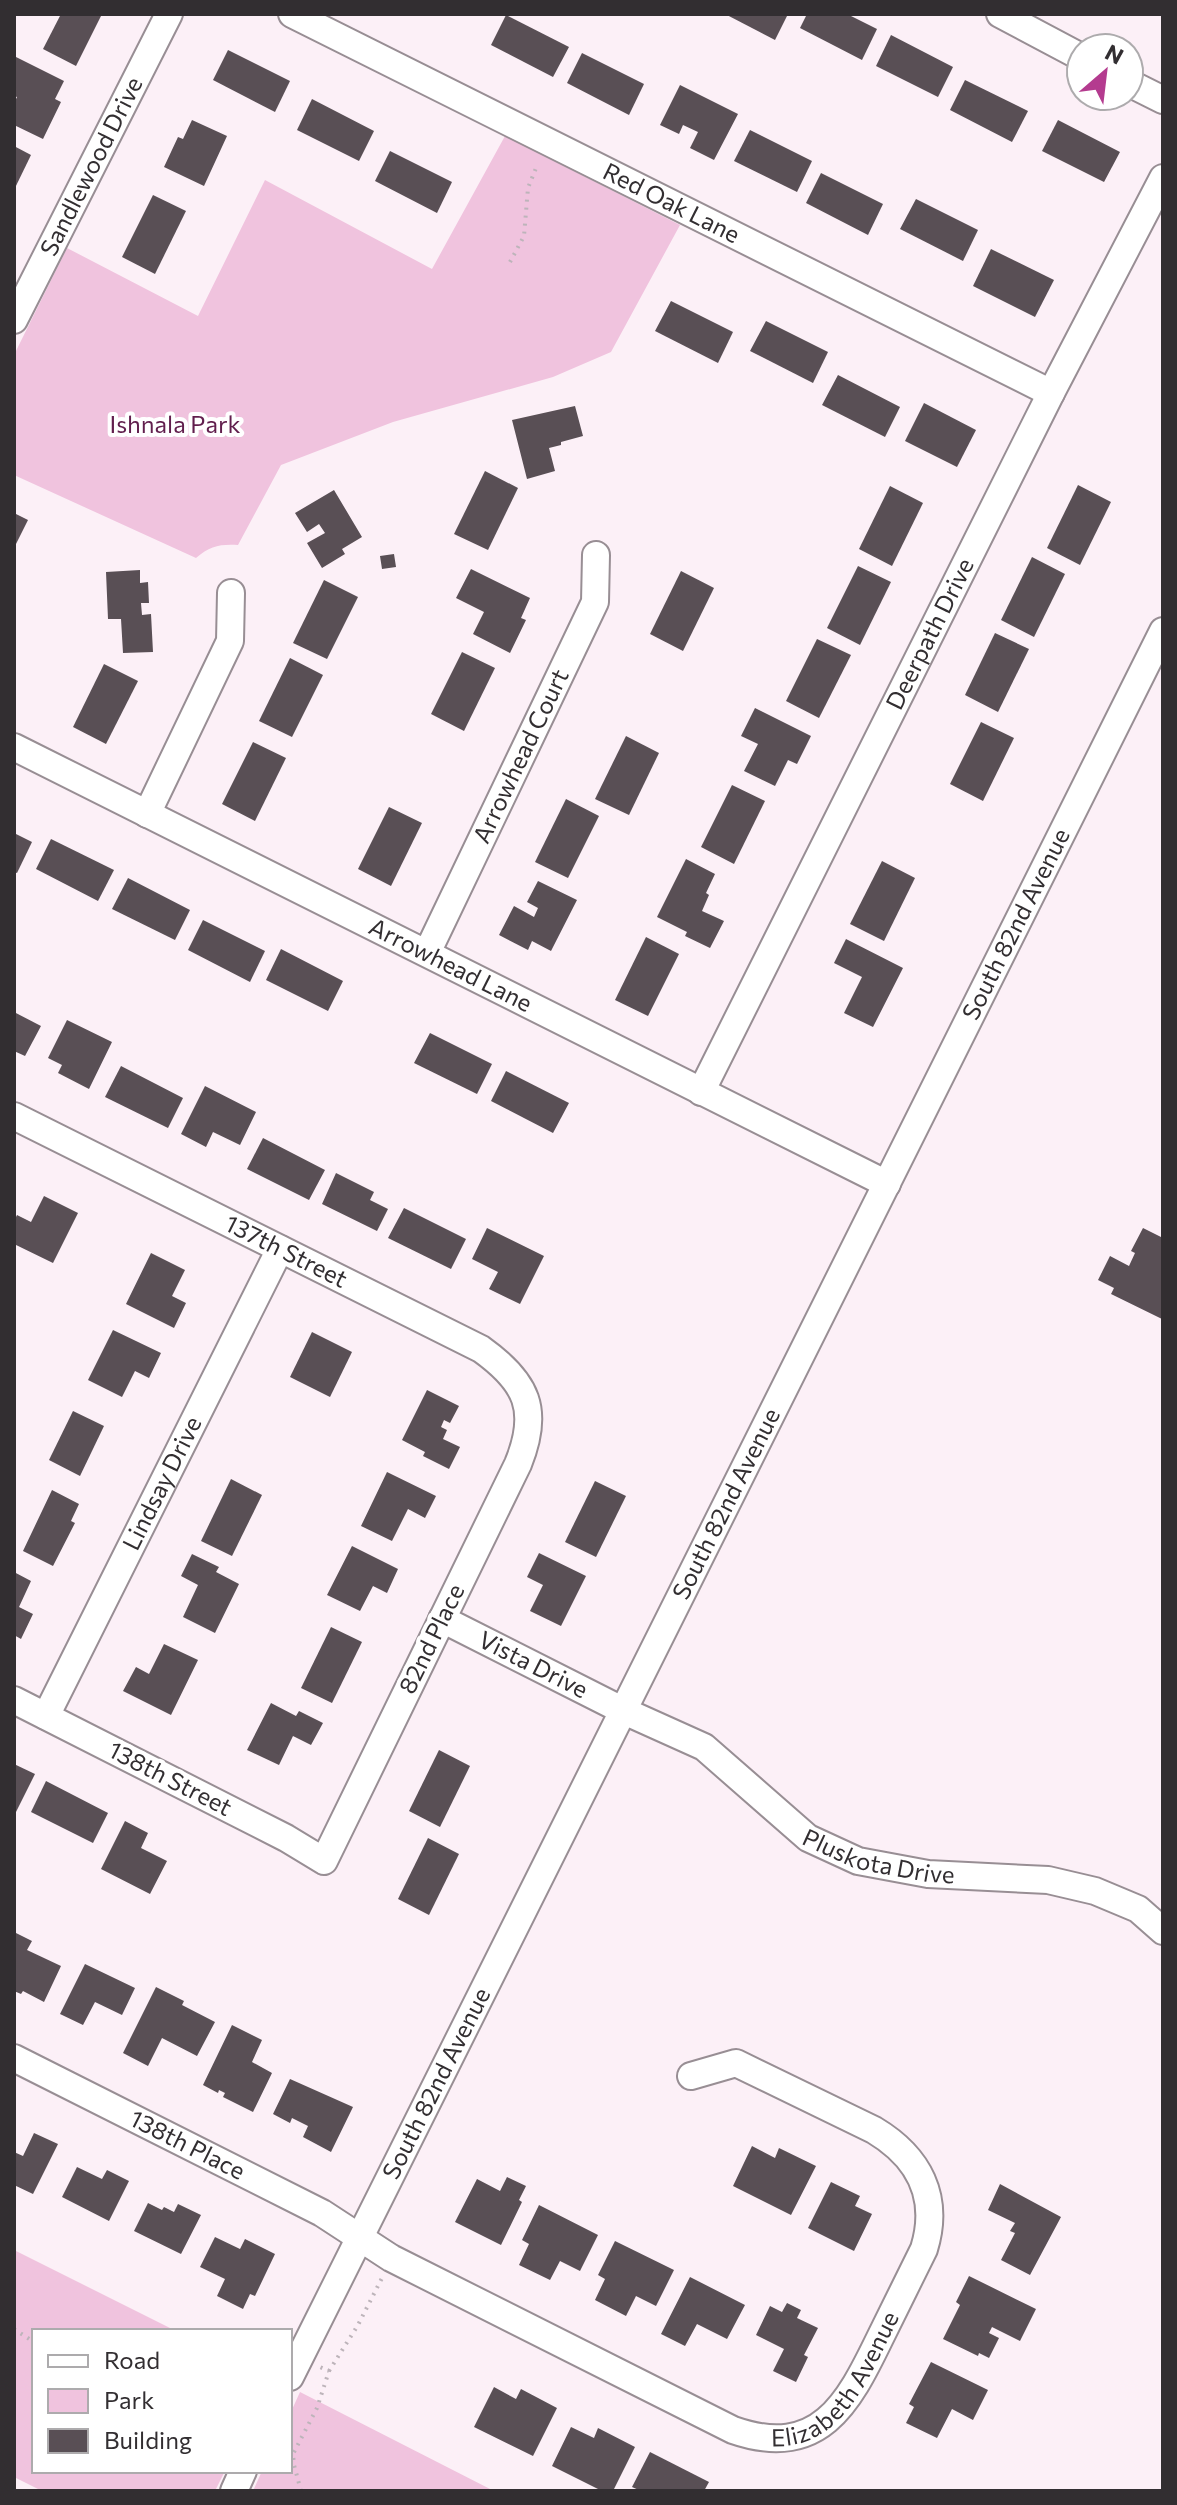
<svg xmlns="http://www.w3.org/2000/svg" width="1177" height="2505" font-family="Commissioner,sans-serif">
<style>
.green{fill:#f0c3de}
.building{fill:#594f55}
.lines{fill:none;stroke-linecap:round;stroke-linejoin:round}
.street-casing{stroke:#988e94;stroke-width:30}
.path{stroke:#bdb4ba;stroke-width:4;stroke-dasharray:2 6;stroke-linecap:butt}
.street{stroke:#fff;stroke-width:26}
.labels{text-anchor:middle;stroke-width:8;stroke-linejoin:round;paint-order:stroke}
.street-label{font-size:24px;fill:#322e31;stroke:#fff}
.park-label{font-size:24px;fill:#611e4d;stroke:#fff}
</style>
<rect width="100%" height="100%" fill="#fcf0f7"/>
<g class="green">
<path d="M505,136L680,225L611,352L553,377L393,422L281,465L238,545C220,544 210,546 196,558L14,475V355L67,248L198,316L265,180L432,269Z"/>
<polygon points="14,2250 176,2331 34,2331 34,2471 225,2471 215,2491 42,2491 14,2477"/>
<polygon points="300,2392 494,2491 253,2491 262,2471 290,2471 290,2414"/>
</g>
<g class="building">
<polygon points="61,14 102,14 76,66 43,49"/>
<polygon points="725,14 788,14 775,40"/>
<polygon points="807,14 847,14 877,29 862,60 800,28"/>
<polygon points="506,15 569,47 553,77 491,45"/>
<polygon points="891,35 953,67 938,97 876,66"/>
<polygon points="228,50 290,81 275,112 213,80"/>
<polygon points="582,53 644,84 629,115 567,83"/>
<polygon points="14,56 64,81 55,99 61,102 43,139 14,125 14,103 17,97 14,96"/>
<polygon points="965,80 1028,111 1012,142 950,110"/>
<polygon points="680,85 738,114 714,160 690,148 698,132 683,125 679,134 660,125"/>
<polygon points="312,99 374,131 359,161 297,130"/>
<polygon points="192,120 227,136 204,186 164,167 178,137 183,139"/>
<polygon points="1058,120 1120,152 1104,182 1042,151"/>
<polygon points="750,130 812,161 797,192 734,161"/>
<polygon points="14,146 31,155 14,190"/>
<polygon points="390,151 452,182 437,213 375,181"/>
<polygon points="821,173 883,204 868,235 806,203"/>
<polygon points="153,195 186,211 155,274 122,257"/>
<polygon points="916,199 978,230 963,261 900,229"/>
<polygon points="991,249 1054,280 1035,317 973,286"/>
<polygon points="671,301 733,332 718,363 655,331"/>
<polygon points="766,321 828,352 813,383 750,351"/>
<polygon points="838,375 900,407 885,437 822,405"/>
<polygon points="924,403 976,430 957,467 905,441"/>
<polygon points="575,406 583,436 561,442 561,445 549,448 555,471 527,479 512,420"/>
<polygon points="485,471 518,488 488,550 454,534"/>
<polygon points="1078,485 1111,502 1080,565 1047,548"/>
<polygon points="890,486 923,503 892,566 859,549"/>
<polygon points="334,490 362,537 342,549 345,554 322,568 307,543 325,533 319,524 307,532 295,513"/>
<polygon points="14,513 28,520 14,548"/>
<polygon points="394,554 396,567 382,569 380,556"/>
<polygon points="1032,557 1065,574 1034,637 1001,620"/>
<polygon points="858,566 891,582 860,645 827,628"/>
<polygon points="471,569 530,598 521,618 526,620 510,653 473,634 484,612 456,598"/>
<polygon points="140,570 140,583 148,582 149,603 141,603 142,615 151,614 153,652 123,653 121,619 108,619 106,572"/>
<polygon points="681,571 714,588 683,651 650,634"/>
<polygon points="324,580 358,597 327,659 293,643"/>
<polygon points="995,633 1029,649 998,712 965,695"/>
<polygon points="817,639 851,655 819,718 786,701"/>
<polygon points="462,652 495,668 464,731 431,714"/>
<polygon points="290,658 323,675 292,737 259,721"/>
<polygon points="104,664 138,681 106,744 73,727"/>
<polygon points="755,708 811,736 797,764 788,760 775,786 744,771 758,744 741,736"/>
<polygon points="981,722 1014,738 983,801 950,784"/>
<polygon points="626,736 659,753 629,815 595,799"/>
<polygon points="253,742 286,758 255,821 222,804"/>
<polygon points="732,785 765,801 734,864 701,847"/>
<polygon points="566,799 599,816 568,878 535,862"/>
<polygon points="389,807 422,823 391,886 358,869"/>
<polygon points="14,833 32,842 17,873 14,872"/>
<polygon points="51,839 114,870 98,901 36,869"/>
<polygon points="686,859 715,874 706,893 709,895 702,911 724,921 710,948 685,936 687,932 657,917"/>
<polygon points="882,861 915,878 884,941 850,924"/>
<polygon points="128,878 190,910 175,940 112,909"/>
<polygon points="538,881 577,900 551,951 532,941 528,950 499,935 514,906 534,917 538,908 527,902"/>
<polygon points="203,920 265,951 250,982 188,950"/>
<polygon points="646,937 679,954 648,1016 615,1000"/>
<polygon points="846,939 903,968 873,1027 844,1013 862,977 834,963"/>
<polygon points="281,949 343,981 328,1011 266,980"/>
<polygon points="14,1012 41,1026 25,1056 14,1051"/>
<polygon points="67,1020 112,1042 89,1089 58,1073 62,1065 48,1058"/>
<polygon points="430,1033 492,1064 477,1094 414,1063"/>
<polygon points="121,1066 183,1098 168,1128 105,1097"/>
<polygon points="506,1071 569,1103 553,1133 491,1101"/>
<polygon points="205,1086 256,1112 240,1145 213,1132 206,1147 181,1134"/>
<polygon points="263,1138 325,1170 309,1200 247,1169"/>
<polygon points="336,1173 374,1192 370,1200 388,1209 377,1231 322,1204"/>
<polygon points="44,1196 78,1213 53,1263 14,1244 14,1221 17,1215 31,1222"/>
<polygon points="404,1208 466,1239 451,1269 388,1238"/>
<polygon points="487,1228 544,1256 520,1304 489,1289 498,1272 472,1259"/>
<polygon points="1143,1228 1163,1238 1162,1319 1111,1294 1114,1288 1098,1280 1110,1256 1129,1266 1135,1253 1131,1251"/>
<polygon points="151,1253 185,1270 172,1296 186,1303 174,1328 126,1304"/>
<polygon points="113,1330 161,1353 149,1378 135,1371 122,1397 88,1380"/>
<polygon points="312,1332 352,1352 330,1397 290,1377"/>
<polygon points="427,1390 459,1406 450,1423 444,1420 441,1427 447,1430 443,1439 460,1447 449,1469 423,1456 425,1452 402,1440"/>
<polygon points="73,1411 104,1426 80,1476 49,1460"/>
<polygon points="387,1472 436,1496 425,1518 408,1509 392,1541 361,1526"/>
<polygon points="231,1479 262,1495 232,1556 201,1541"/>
<polygon points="595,1481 626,1496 596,1557 565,1542"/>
<polygon points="52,1490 79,1504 71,1521 75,1523 53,1566 23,1551"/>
<polygon points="352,1546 398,1569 387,1593 373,1586 360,1611 327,1595"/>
<polygon points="539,1553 586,1576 561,1626 530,1611 543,1585 527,1577"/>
<polygon points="192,1554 219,1567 216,1572 239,1584 215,1633 183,1617 198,1585 181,1576"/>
<polygon points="14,1572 31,1581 19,1607 33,1614 21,1639 14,1635"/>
<polygon points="331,1627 362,1642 332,1703 301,1688"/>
<polygon points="164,1644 198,1660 171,1715 123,1691 136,1667 149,1674"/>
<polygon points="271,1703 296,1716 299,1711 323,1723 311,1745 293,1736 279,1765 247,1750"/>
<polygon points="439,1750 470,1766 440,1827 409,1811"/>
<polygon points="14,1764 35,1774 14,1816"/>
<polygon points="46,1781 108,1813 93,1843 31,1812"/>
<polygon points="125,1821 148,1833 141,1848 167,1861 150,1894 101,1869"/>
<polygon points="428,1838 459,1854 429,1915 398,1899"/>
<polygon points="14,1932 32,1941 27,1950 61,1966 44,2002 23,1991 21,1994 14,1991"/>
<polygon points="85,1964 135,1988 122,2015 95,2002 83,2025 60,2014"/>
<polygon points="156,1987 184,2001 182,2005 215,2022 197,2056 162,2038 148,2066 123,2053"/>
<polygon points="232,2025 262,2040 252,2062 272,2073 253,2112 223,2097 225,2093 219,2090 218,2093 203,2085"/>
<polygon points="290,2079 353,2107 331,2152 303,2137 308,2126 292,2118 290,2123 273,2114"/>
<polygon points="34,2133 58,2144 33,2194 14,2185 14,2152 23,2156"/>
<polygon points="752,2146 775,2158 779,2148 816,2166 791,2215 733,2186"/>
<polygon points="77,2167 102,2179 107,2170 129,2181 109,2221 62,2197"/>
<polygon points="507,2177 526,2186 519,2200 522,2202 501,2245 455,2222 477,2179 500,2191"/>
<polygon points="831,2182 860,2196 855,2206 872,2214 854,2251 808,2228"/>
<polygon points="1000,2184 1061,2217 1030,2275 1001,2260 1015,2233 1010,2231 1015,2223 988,2210"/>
<polygon points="148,2203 162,2210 164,2207 174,2212 178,2204 201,2215 181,2254 134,2231"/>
<polygon points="539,2205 598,2235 580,2271 560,2261 550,2280 519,2265 529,2244 522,2240"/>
<polygon points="215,2237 240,2249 245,2239 275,2254 255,2296 250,2294 243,2309 217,2296 225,2279 200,2267"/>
<polygon points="615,2241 674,2270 656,2306 636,2296 626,2316 595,2300 605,2279 598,2275"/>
<polygon points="969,2276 1036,2309 1020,2341 992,2327 989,2333 999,2338 989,2358 979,2353 978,2356 943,2339 960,2305 956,2302"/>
<polygon points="690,2277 745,2305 727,2339 697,2324 685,2346 661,2334"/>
<polygon points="787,2303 801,2310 797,2318 818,2328 804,2355 808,2357 796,2382 773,2371 784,2349 756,2335 770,2306 782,2312"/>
<polygon points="931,2362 988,2390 973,2420 952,2409 937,2438 906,2423 914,2407 909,2404"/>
<polygon points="494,2387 516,2399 521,2389 557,2408 533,2456 474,2427"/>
<polygon points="571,2427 594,2438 598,2428 635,2447 613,2491 602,2491 552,2466"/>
<polygon points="650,2452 709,2482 704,2491 641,2491 632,2487"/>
</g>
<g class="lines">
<defs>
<g id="street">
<path id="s1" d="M292,14L1051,393"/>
<polyline points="1000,14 1081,57"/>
<polyline points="1129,83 1163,100"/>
<path id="s2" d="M14,320L169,14"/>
<path id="s3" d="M14,747L887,1184"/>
<polyline points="147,814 230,641 231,593"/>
<path id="s4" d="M427,953L595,602L596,555"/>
<path id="s5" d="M701,1092L1051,393L1163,178"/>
<path id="s6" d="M14,1116L481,1349C527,1382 540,1410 518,1464L324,1861L286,1838L14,1700"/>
<path id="s7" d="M442,1619L624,1711L704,1747L808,1838L858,1861L928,1874L1048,1880L1095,1891L1138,1909L1163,1931"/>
<path id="s8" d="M46,1716L280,1249"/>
<path id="s9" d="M14,2058L322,2213L391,2258L733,2430C819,2460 848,2404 880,2338C895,2308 909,2279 924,2249C940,2197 919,2157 874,2130L736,2063L691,2076"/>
<path id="s10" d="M290,2377L1163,631"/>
<polyline points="234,2491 243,2471"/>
</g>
</defs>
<use href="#street" class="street-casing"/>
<g class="path">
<polyline points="510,262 524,236 528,188 536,168"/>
<polyline points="14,2329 34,2342"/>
<polyline points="329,2371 358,2325 382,2278"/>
<polyline points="301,2491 294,2465 293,2454 317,2408 329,2371 320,2367"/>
</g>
<use href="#street" class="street"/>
</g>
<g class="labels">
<g class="street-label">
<text dy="8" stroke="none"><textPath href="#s2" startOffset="172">Sandlewood Drive</textPath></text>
<text dy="8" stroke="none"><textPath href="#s1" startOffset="424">Red Oak Lane</textPath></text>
<text dy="8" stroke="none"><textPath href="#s5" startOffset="512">Deerpath Drive</textPath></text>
<text dy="8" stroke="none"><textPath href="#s4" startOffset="218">Arrowhead Court</textPath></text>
<text dy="8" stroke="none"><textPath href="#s10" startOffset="1624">South 82nd Avenue</textPath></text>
<text dy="8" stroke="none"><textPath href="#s3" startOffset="488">Arrowhead Lane</textPath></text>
<text dy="8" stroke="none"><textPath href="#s6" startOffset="304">137th Street</textPath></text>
<text dy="8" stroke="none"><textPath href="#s8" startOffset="260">Lindsay Drive</textPath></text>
<text dy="8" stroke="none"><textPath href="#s10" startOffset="976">South 82nd Avenue</textPath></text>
<text transform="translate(432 1639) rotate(-64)" y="8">82nd Place</text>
<text dy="8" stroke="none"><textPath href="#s7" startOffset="102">Vista Drive</textPath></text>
<text transform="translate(170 1779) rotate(27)" y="8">138th Street</text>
<text dy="8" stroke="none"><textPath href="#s7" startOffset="504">Pluskota Drive</textPath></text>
<text dy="8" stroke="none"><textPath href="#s10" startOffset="328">South 82nd Avenue</textPath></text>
<text dy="8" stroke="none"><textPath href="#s9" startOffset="194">138th Place</textPath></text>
<text dy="8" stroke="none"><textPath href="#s9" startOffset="942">Elizabeth Avenue</textPath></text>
</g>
<g class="park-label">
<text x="175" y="433">Ishnala Park</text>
</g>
</g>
<rect width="1177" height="2505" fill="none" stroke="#322e31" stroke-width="32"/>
<rect x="32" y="2329" width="260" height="144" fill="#ffffff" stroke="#adabad" stroke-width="2"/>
<rect x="48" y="2355" width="40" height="12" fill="#ffffff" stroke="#adabad" stroke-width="2"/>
<text x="104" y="2369" font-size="24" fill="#322e31">Road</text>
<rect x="48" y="2389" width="40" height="24" fill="#f0c3de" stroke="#adabad" stroke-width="2"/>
<text x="104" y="2409" font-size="24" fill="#322e31">Park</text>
<rect x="48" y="2429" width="40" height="24" fill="#594f55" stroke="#adabad" stroke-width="2"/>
<text x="104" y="2449" font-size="24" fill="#322e31">Building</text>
<g transform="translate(1105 72) rotate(28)"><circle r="38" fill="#ffffff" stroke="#adabad" stroke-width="2"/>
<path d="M0-6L14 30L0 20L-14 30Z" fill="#b43b8f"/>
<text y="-12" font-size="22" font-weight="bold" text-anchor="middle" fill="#322e31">N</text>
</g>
</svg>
